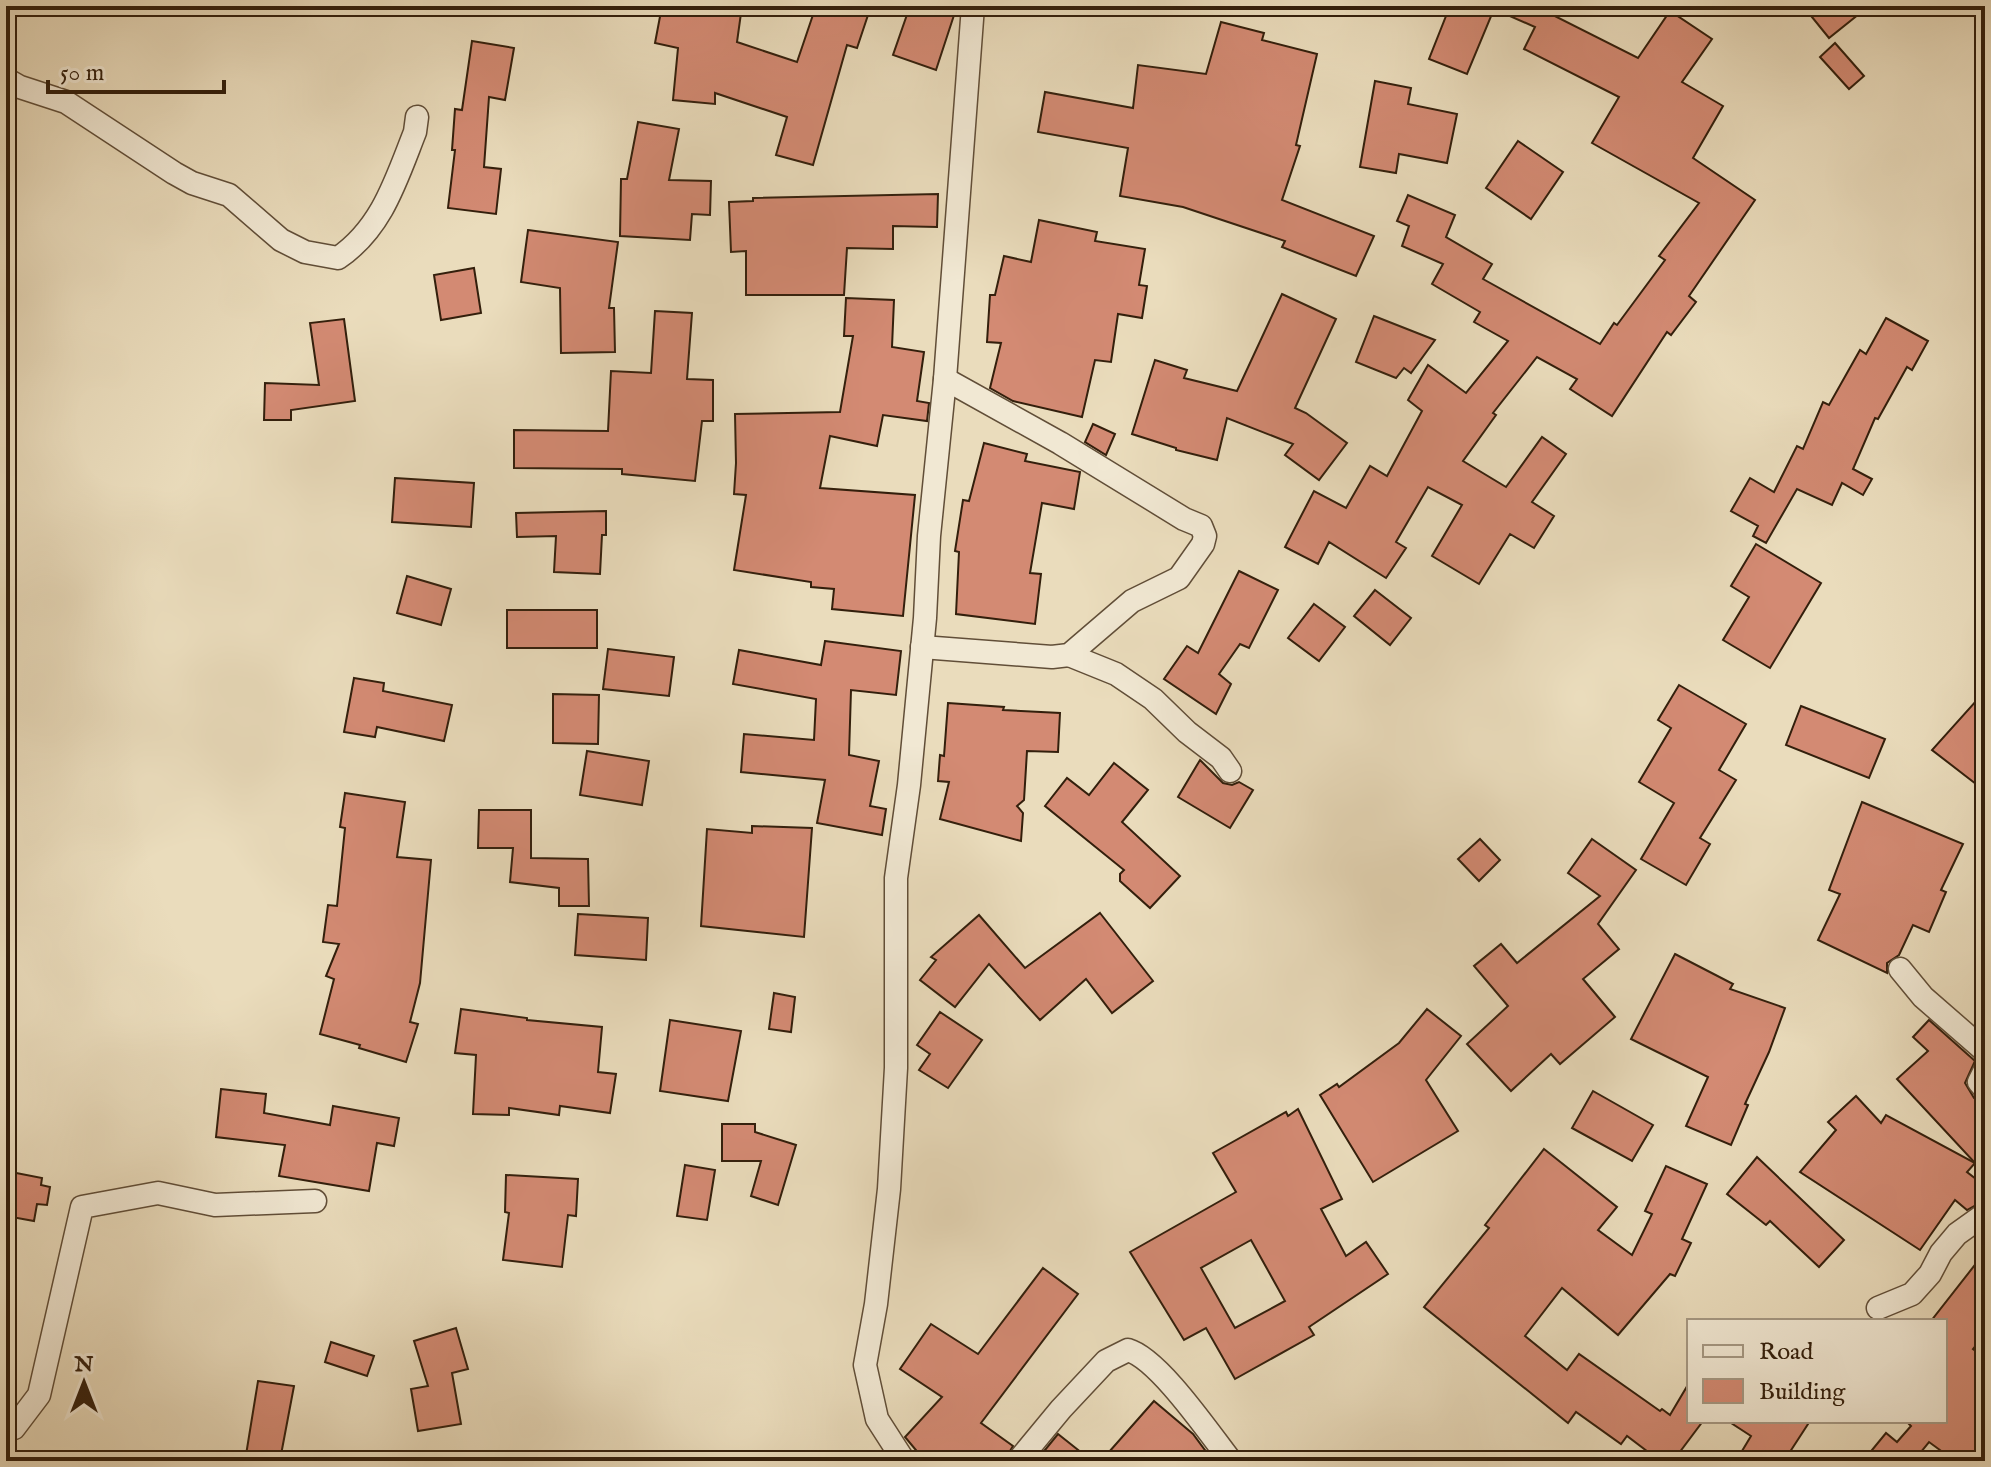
<svg xmlns="http://www.w3.org/2000/svg" width="1991" height="1467" font-family="'IM FELL English',serif">
<style>
.building{fill:#d38a73;stroke:#331f0c;stroke-width:2;fill-rule:evenodd}
.lines{fill:none;stroke-linecap:round;stroke-linejoin:round}
.street-casing{stroke:#614e38;stroke-width:25}
.street{stroke:#f1e8d3;stroke-width:22}
</style>
<rect width="100%" height="100%" fill="#eadcbc"/>
<filter id="stains"><feTurbulence type="fractalNoise" baseFrequency=".0025" numOctaves="4"/><feColorMatrix values="0 0 0 0 .2 0 0 0 0 .09 0 0 0 0 .02 0 0 0 .5 -.17"/></filter>
<radialGradient id="worn" r=".72"><stop offset=".6" stop-color="#630" stop-opacity="0"/><stop offset="1" stop-color="#630" stop-opacity=".3"/></radialGradient>
<g class="building">
<polygon points="662,6 742,6 737,42 797,62 816,6 871,6 857,48 847,45 813,165 776,155 787,117 715,93 715,104 673,100 678,48 655,43"/>
<polygon points="910,6 957,6 936,70 893,55"/>
<polygon points="1450,6 1535,6 1638,58 1670,11 1712,39 1682,82 1723,106 1693,158 1755,200 1689,296 1696,302 1671,335 1667,332 1612,416 1570,389 1577,379 1537,357 1493,413 1496,415 1463,461 1506,487 1542,437 1566,454 1532,502 1554,516 1534,548 1510,534 1479,584 1432,556 1462,505 1428,487 1396,542 1406,548 1386,578 1329,542 1318,564 1285,547 1314,491 1346,508 1370,466 1387,476 1422,411 1408,400 1428,365 1466,393 1508,341 1474,322 1480,312 1432,284 1443,264 1402,246 1409,226 1397,221 1408,195 1455,215 1446,237 1492,264 1483,279 1600,344 1614,323 1617,325 1665,260 1659,256 1699,203 1592,143 1619,97 1524,49 1535,27 1494,9 1467,74 1429,59"/>
<polygon points="1803,6 1869,6 1829,38"/>
<polygon points="1221,22 1264,33 1262,40 1317,54 1296,145 1300,146 1282,200 1374,236 1356,276 1282,247 1285,241 1183,207 1120,196 1128,148 1038,132 1045,92 1133,108 1138,65 1206,74"/>
<polygon points="472,41 514,48 505,100 489,97 484,167 501,169 496,214 448,208 455,150 452,150 455,109 462,110"/>
<polygon points="1835,43 1864,76 1849,89 1820,57"/>
<polygon points="1375,81 1411,88 1408,104 1457,114 1447,163 1399,154 1396,173 1360,167"/>
<polygon points="638,122 679,129 669,180 711,181 710,215 692,214 690,240 620,236 621,179 627,179"/>
<polygon points="1518,141 1563,172 1531,219 1486,188"/>
<polygon points="938,194 937,227 893,226 893,249 847,248 844,295 746,295 746,251 731,252 729,202 753,201 753,198"/>
<polygon points="1039,220 1097,232 1095,241 1145,249 1139,285 1147,286 1142,318 1118,314 1111,362 1095,360 1082,417 1013,401 990,388 1001,343 987,342 990,295 995,295 1004,256 1031,262"/>
<polygon points="528,230 618,242 609,308 614,308 615,352 561,353 560,288 521,282"/>
<polygon points="474,268 481,313 441,320 434,275"/>
<polygon points="1282,294 1336,319 1295,408 1306,413 1347,443 1319,480 1285,455 1293,444 1227,418 1217,460 1176,450 1176,448 1132,434 1155,360 1187,370 1184,378 1237,391"/>
<polygon points="846,298 894,300 892,347 924,352 917,401 929,403 927,421 883,415 877,446 830,436 820,488 915,495 903,616 832,609 834,589 811,587 811,582 734,570 746,495 734,494 736,463 735,414 840,412 853,336 844,336"/>
<polygon points="655,311 692,313 687,379 713,380 713,421 702,421 695,481 622,474 622,469 514,468 514,430 608,431 611,371 651,373"/>
<polygon points="1374,316 1435,340 1411,373 1404,368 1396,378 1356,362"/>
<polygon points="1886,318 1928,341 1912,370 1907,367 1878,419 1875,418 1853,469 1872,479 1863,495 1842,483 1832,505 1797,489 1766,543 1753,536 1758,526 1731,511 1750,478 1774,492 1797,446 1803,449 1823,402 1829,405 1860,350 1866,354"/>
<polygon points="344,319 355,401 291,410 291,420 264,420 265,383 319,385 310,323"/>
<polygon points="1093,424 1115,434 1106,455 1085,442"/>
<polygon points="984,443 1027,454 1025,461 1080,472 1074,509 1042,503 1030,573 1041,574 1035,624 956,614 959,552 955,551 963,500 969,501"/>
<polygon points="395,478 474,483 471,527 392,522"/>
<polygon points="606,511 606,535 602,535 600,574 554,572 556,536 517,537 516,513"/>
<polygon points="1756,544 1821,583 1770,668 1723,640 1749,597 1731,586"/>
<polygon points="1239,571 1278,590 1249,648 1240,644 1219,674 1231,684 1216,714 1164,679 1187,646 1198,653"/>
<polygon points="407,576 451,589 441,625 397,613"/>
<polygon points="1375,590 1411,618 1390,645 1354,616"/>
<polygon points="1314,604 1345,627 1319,661 1288,638"/>
<rect x="507" y="610" width="90" height="38"/>
<polygon points="825,641 901,651 896,695 851,690 849,755 879,761 870,806 886,809 882,835 817,823 825,780 741,772 744,734 814,740 816,699 733,684 739,650 821,665"/>
<polygon points="608,649 674,657 669,696 603,689"/>
<polygon points="354,678 384,683 383,691 452,705 444,741 377,727 375,737 344,732"/>
<polygon points="1679,685 1746,724 1719,770 1736,780 1700,838 1710,844 1686,885 1641,859 1674,803 1639,782 1671,728 1658,720"/>
<polygon points="1985,691 1985,791 1932,750"/>
<polygon points="553,694 599,695 598,744 553,743"/>
<polygon points="948,703 1004,707 1003,710 1060,713 1058,752 1027,751 1024,800 1017,806 1023,813 1021,841 940,819 949,782 938,781 940,755 944,756"/>
<polygon points="1801,706 1885,739 1869,778 1786,745"/>
<polygon points="587,751 649,761 642,805 580,795"/>
<polygon points="1200,760 1223,783 1232,785 1239,782 1253,790 1230,828 1178,797"/>
<polygon points="1114,763 1148,790 1122,822 1180,876 1150,908 1120,881 1120,874 1124,870 1045,806 1067,778 1089,795"/>
<polygon points="345,793 405,802 397,857 431,860 420,983 410,1022 418,1024 406,1062 359,1048 360,1045 320,1034 334,979 326,976 339,944 323,942 328,905 337,906 345,828 340,827"/>
<polygon points="1862,802 1963,844 1941,890 1946,892 1929,932 1913,925 1899,955 1887,963 1887,973 1818,940 1840,894 1829,890"/>
<polygon points="479,810 531,810 531,858 588,859 589,906 559,906 559,888 510,882 513,848 478,848"/>
<polygon points="752,826 812,828 804,937 701,926 707,829 752,833"/>
<polygon points="1480,839 1500,860 1479,881 1458,859"/>
<polygon points="1592,839 1636,870 1598,924 1619,949 1583,979 1615,1017 1560,1064 1551,1054 1511,1091 1467,1044 1508,1006 1474,966 1501,944 1517,963 1600,896 1568,873"/>
<polygon points="1100,913 1153,981 1112,1013 1086,979 1040,1020 989,964 955,1007 920,980 936,960 931,957 979,915 1025,968"/>
<polygon points="578,914 648,918 646,960 575,955"/>
<polygon points="1675,954 1733,984 1730,989 1785,1008 1769,1052 1745,1104 1748,1105 1731,1145 1686,1126 1708,1077 1631,1039"/>
<polygon points="774,993 795,997 791,1032 769,1029"/>
<polygon points="461,1009 527,1018 527,1020 602,1027 598,1072 616,1074 610,1113 560,1106 559,1115 509,1108 509,1115 473,1114 476,1055 455,1053"/>
<polygon points="1427,1009 1461,1036 1426,1080 1458,1131 1373,1182 1320,1095 1337,1084 1339,1087 1399,1043"/>
<polygon points="940,1012 982,1040 948,1088 919,1070 930,1054 917,1045"/>
<polygon points="670,1020 741,1031 728,1101 660,1091"/>
<polygon points="1929,1020 1975,1061 1965,1083 1974,1098 1985,1103 1985,1151 1975,1163 1897,1079 1928,1051 1913,1037"/>
<polygon points="221,1089 266,1094 264,1113 330,1125 333,1106 399,1118 394,1146 377,1143 369,1191 279,1176 285,1145 216,1137"/>
<polygon points="1593,1091 1653,1125 1632,1161 1572,1128"/>
<polygon points="1856,1096 1881,1123 1886,1115 1975,1163 1967,1172 1985,1186 1985,1200 1967,1210 1955,1200 1920,1250 1800,1172 1836,1130 1828,1122"/>
<path d="M1298,1109L1342,1199L1321,1209L1346,1256L1366,1242L1388,1274L1309,1327L1314,1335L1235,1379L1206,1328L1184,1340L1130,1252L1236,1192L1213,1153L1286,1112L1288,1116ZM1251,1240L1285,1301L1235,1328L1201,1268Z"/>
<polygon points="722,1124 755,1124 755,1132 796,1145 778,1205 751,1196 761,1161 722,1161"/>
<polygon points="1544,1149 1617,1207 1598,1230 1632,1255 1652,1214 1645,1211 1666,1166 1707,1184 1682,1239 1691,1243 1675,1276 1670,1274 1618,1335 1562,1288 1525,1336 1567,1370 1579,1354 1660,1411 1662,1409 1670,1415 1689,1383 1689,1421 1703,1421 1673,1461 1660,1461 1627,1436 1621,1444 1576,1412 1568,1423 1424,1307 1489,1228 1485,1225"/>
<polygon points="1757,1157 1844,1240 1819,1267 1770,1221 1766,1225 1727,1194"/>
<polygon points="685,1165 715,1170 707,1220 677,1216"/>
<polygon points="6,1171 42,1178 41,1185 50,1187 47,1205 37,1204 34,1221 6,1216"/>
<polygon points="506,1175 578,1179 576,1216 568,1215 562,1267 503,1260 509,1213 505,1212"/>
<polygon points="1985,1252 1985,1334 1973,1349 1985,1358 1985,1461 1955,1461 1929,1442 1916,1458 1920,1461 1863,1461 1886,1433 1897,1442 1911,1426 1906,1421 1945,1421 1945,1321 1931,1321"/>
<polygon points="1043,1268 1078,1294 981,1423 1013,1446 1004,1461 925,1461 905,1437 942,1397 900,1369 931,1324 978,1354"/>
<polygon points="456,1328 468,1369 452,1373 461,1424 418,1431 411,1389 428,1386 414,1341"/>
<polygon points="331,1342 374,1356 367,1376 325,1362"/>
<polygon points="258,1381 294,1386 280,1460 246,1455"/>
<polygon points="1154,1401 1193,1434 1213,1461 1101,1461"/>
<polygon points="1728,1421 1810,1421 1784,1461 1736,1461 1751,1436"/>
<polygon points="1058,1434 1092,1461 1036,1461"/>
</g>
<g class="lines">
<defs>
<g id="street">
<path d="M6,79L20,87L66,102L174,173L192,183L229,195L281,240L305,252L338,258C382,228 396,180 415,132L417,117"/>
<polyline points="922,647 1052,657 1069,655 1132,601 1179,578 1203,544 1205,536 1201,526 1184,519 1060,443 945,379"/>
<polyline points="1069,655 1116,674 1153,699 1187,732 1221,758 1230,771"/>
<polyline points="1900,969 1923,997 1985,1051"/>
<polyline points="1985,1070 1979,1082 1985,1089"/>
<polyline points="1878,1308 1912,1294 1930,1274 1941,1253 1957,1234 1985,1214"/>
<polyline points="6,1429 14,1428 39,1395 82,1207 158,1193 215,1205 315,1201"/>
<polyline points="904,1461 877,1419 865,1365 876,1304 889,1189 896,1068 896,878 909,785 925,618 929,536 945,379 973,6"/>
<path d="M1018,1461L1061,1409L1106,1361L1128,1350C1159,1359 1209,1433 1231,1461"/>
</g>
</defs>
<use href="#street" class="street-casing"/>
<use href="#street" class="street"/>
</g>
<rect width="1991" height="1467" fill="none" stroke="#eadcbc" stroke-width="32"/>
<rect x="8" y="8" width="1975" height="1451" fill="none" stroke="#331f0c" stroke-width="4"/>
<rect x="16" y="16" width="1959" height="1435" fill="none" stroke="#331f0c" stroke-width="2"/>
<rect x="1687" y="1319" width="260" height="104" fill="#f1e8d3" stroke="#a59883" stroke-width="2"/>
<rect x="1703" y="1345" width="40" height="12" fill="#f1e8d3" stroke="#a59883" stroke-width="2"/>
<text x="1759" y="1359" font-size="24" fill="#331f0c">Road</text>
<rect x="1703" y="1379" width="40" height="24" fill="#d38a73" stroke="#a59883" stroke-width="2"/>
<text x="1759" y="1399" font-size="24" fill="#331f0c">Building</text>
<g transform="translate(84 1383)" stroke="#f1e8d3" stroke-width="6" paint-order="stroke">
<path d="M0-6L14 30L0 20L-14 30Z" fill="#331f0c"/>
<text y="-12" font-size="22" font-weight="bold" text-anchor="middle" fill="#331f0c">N</text>
</g>
<path d="M48 80v12h176v-12" fill="none" stroke="#331f0c" stroke-width="4"/>
<text x="60" y="80" font-size="24" fill="#331f0c" stroke="#f1e8d3" stroke-width="6" paint-order="stroke">50 m</text>
<rect width="100%" height="100%" filter="url(#stains)"/>
<rect width="100%" height="100%" fill="url(#worn)"/>
</svg>
